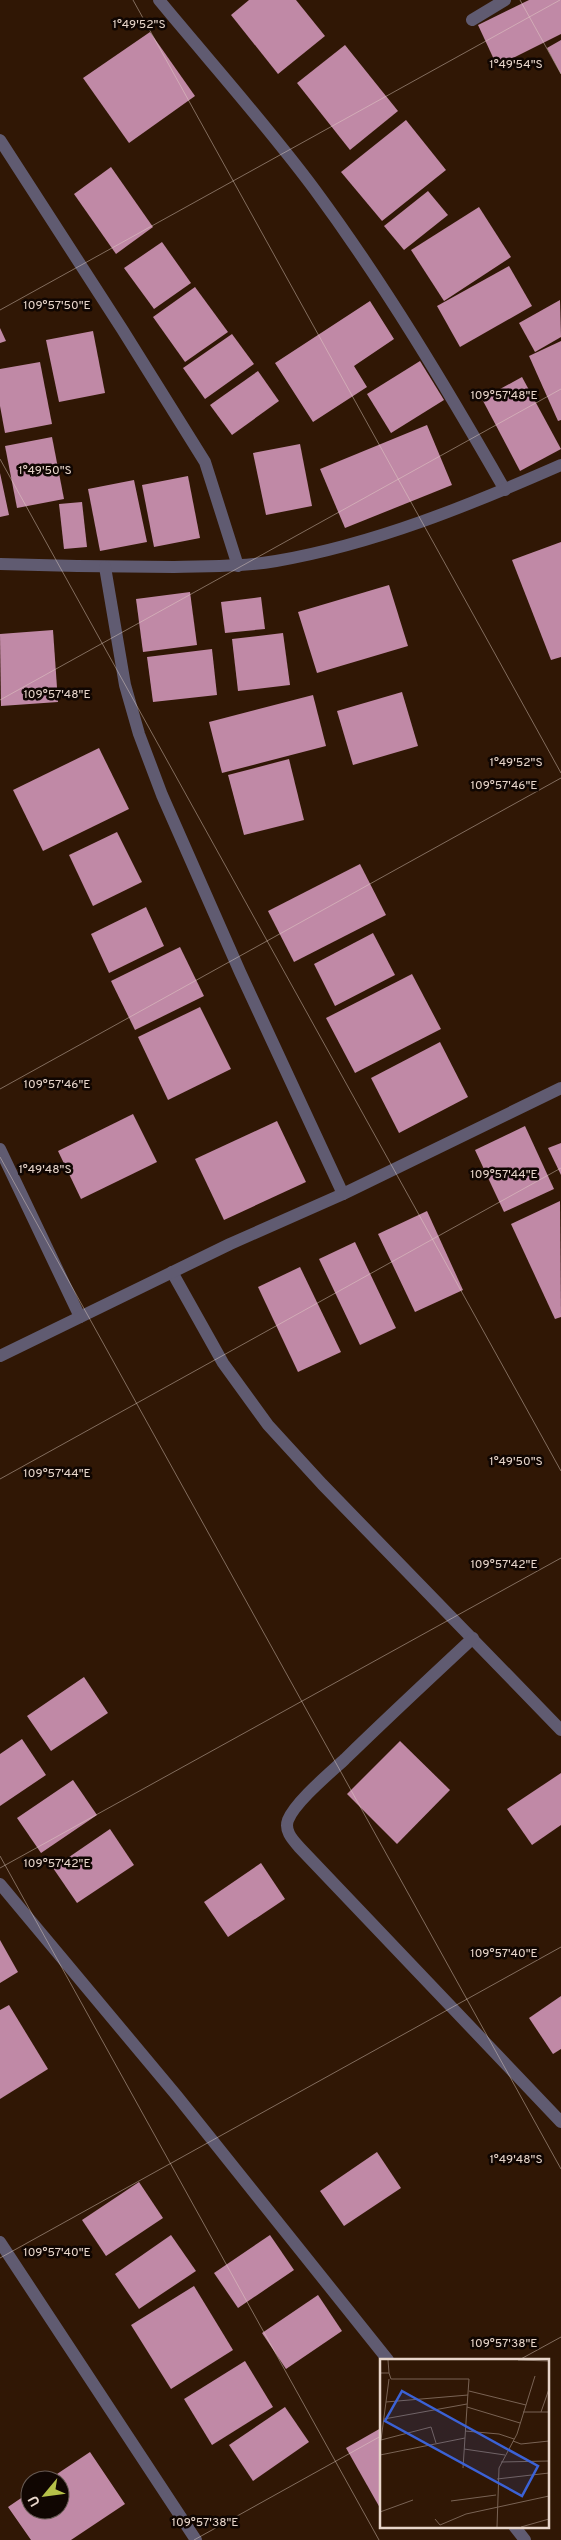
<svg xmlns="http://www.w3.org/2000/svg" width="561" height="2540" font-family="Overpass,sans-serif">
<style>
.building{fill:#c089a6}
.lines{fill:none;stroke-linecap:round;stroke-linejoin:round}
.minor{stroke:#605b71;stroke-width:12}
.ticks{fill:none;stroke:#e7d5ca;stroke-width:1;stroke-opacity:0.45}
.inset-road{fill:none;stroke:#796354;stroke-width:1}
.view{fill:#3b62d6;fill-opacity:0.15;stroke:#3b62d6;stroke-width:2.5}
.inset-edge{fill:none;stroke:#e7d5ca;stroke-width:2.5}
.ticks-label{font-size:12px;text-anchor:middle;fill:#e7d5ca;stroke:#100602;stroke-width:5;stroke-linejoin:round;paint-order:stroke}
</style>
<rect width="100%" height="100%" fill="#301705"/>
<g class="building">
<polygon points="249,0 296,0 325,36 278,74 231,15"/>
<polygon points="529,0 561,0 561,34 497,66 478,25"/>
<polygon points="150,32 195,96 129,143 83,78"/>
<polygon points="561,40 561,74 547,48"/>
<polygon points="345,45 398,111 350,150 297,83"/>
<polygon points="406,120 446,170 382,221 341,172"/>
<polygon points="111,167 153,227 116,254 74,194"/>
<polygon points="428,191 448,215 404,250 384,226"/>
<polygon points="479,207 511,257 444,301 411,250"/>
<polygon points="162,242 191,283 154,309 124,268"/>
<polygon points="509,266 532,306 460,347 437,306"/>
<polygon points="195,287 228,332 185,362 153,317"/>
<polygon points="560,300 561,337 535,352 519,323"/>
<polygon points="370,301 394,339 354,366 367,387 313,422 275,363"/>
<polygon points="0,328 6,341 0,343"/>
<polygon points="93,331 105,393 59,402 46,340"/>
<polygon points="232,334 254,364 205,399 183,368"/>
<polygon points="561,341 561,420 558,421 529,356"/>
<polygon points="420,361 444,400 391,433 367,394"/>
<polygon points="40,362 52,424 5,433 0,406 0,369"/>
<polygon points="258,371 279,401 232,435 210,405"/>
<polygon points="522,377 561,449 520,471 482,399"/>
<polygon points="427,425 452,485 345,528 320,469"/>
<polygon points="52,437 64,499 17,508 5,446"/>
<polygon points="300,444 312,506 266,515 253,453"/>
<polygon points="0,473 9,515 0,517"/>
<polygon points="188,476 200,538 154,547 142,485"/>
<polygon points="134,480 147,542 100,551 88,489"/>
<polygon points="82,502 87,547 64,549 59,504"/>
<polygon points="561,542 561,657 551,660 512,560"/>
<polygon points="389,585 408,646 317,673 298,612"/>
<polygon points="190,592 197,645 143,652 136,599"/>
<polygon points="261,597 265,629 225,633 221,602"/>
<polygon points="53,630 58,702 1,706 0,634"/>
<polygon points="283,633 290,685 238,691 232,639"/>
<polygon points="212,649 217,695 153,702 147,657"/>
<polygon points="402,692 418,746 353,765 337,711"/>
<polygon points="313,695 326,746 222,773 209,722"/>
<polygon points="99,748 129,809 43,851 13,790"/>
<polygon points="289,759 304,820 244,835 228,775"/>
<polygon points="117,832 142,882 93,906 69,855"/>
<polygon points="360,864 386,915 294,962 268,911"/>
<polygon points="146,907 164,946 109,973 91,934"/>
<polygon points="373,933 395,975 335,1006 314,964"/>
<polygon points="180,947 204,996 135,1030 111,981"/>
<polygon points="412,974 441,1029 355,1073 326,1018"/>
<polygon points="200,1007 231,1069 168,1100 138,1037"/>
<polygon points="440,1042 468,1097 399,1133 371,1078"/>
<polygon points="133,1114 157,1162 81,1199 58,1151"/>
<polygon points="277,1121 306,1182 224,1220 195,1159"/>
<polygon points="525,1126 554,1189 504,1212 475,1150"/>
<polygon points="561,1143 561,1175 548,1148"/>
<polygon points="560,1201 561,1317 555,1319 511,1224"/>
<polygon points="427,1211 463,1290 415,1312 378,1234"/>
<polygon points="355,1242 396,1328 360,1345 319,1259"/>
<polygon points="300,1267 341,1352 298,1372 258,1287"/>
<polygon points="84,1677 108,1713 51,1751 27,1716"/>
<polygon points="22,1739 46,1775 0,1806 0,1754"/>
<polygon points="400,1741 450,1790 397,1844 347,1794"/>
<polygon points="561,1773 561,1825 532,1845 507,1809"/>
<polygon points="73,1780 97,1815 41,1853 17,1818"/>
<polygon points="110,1829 134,1865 77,1903 53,1868"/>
<polygon points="261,1863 285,1899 228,1937 204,1902"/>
<polygon points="0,1940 18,1972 0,1983"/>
<polygon points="561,1996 561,2049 553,2054 529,2018"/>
<polygon points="9,2005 48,2069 0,2099 0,2010"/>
<polygon points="377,2152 401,2188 344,2226 320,2191"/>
<polygon points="139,2182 163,2218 106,2256 82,2220"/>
<polygon points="171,2235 196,2271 139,2309 115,2274"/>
<polygon points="270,2235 294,2270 238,2308 214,2273"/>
<polygon points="194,2286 233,2350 171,2389 131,2325"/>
<polygon points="318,2295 342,2331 286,2369 262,2333"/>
<polygon points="245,2361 273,2407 212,2445 184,2399"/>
<polygon points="285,2407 309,2442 253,2481 229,2445"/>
<polygon points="381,2428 381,2508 380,2508 346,2448"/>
<polygon points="90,2452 125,2504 71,2540 31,2540 8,2507 30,2492 30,2510 60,2510 60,2480 48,2480"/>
</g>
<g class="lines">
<g class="minor">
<path d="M159,0C211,63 266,124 315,190C385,285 446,387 505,490"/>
<polyline points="472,20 505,0"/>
<polyline points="0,140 122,329 205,462 238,566"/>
<path d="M0,564C58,566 116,567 174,567C208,566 242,567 276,561C375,544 470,505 561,465"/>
<polyline points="105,567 125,685 139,734 162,795 240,972 343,1194"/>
<polyline points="0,1149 80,1317"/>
<polyline points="172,1272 223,1363 268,1425 322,1484 561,1730"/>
<polyline points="0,1356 230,1244 343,1194 561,1088"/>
<path d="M473,1638C430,1678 387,1718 345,1759C330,1773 295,1802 288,1820C284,1831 293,1840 299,1847L561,2122"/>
<polyline points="0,1884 177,2096 388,2360"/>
<polyline points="0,2242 196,2540"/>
<polyline points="514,2526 525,2540"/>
</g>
</g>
<path class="ticks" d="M133,0L561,773M520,0L561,74M0,310L560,0M0,459L561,1471M0,700L561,389M0,1089L561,778M0,1157L561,2169M0,1479L561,1168M0,1856L379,2540M0,1868L561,1558M0,2258L561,1947M519,2360L561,2337M194,2540L381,2436"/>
<g transform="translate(380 2359)">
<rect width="169" height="169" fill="#301705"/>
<path class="inset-road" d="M138,1L169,2M0,14H9L8,1M9,14L11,20H89L87,48L140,64M9,20L1,81L51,68L56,84M89,32L146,46M6,43L88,36M143,53H169M161,53L169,30M4,60L87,45M85,72L119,75L134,80M133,82L141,85L169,82M84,90L125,96M0,96L85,79M121,103L169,102M83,109L87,48M117,120L169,114M71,142L116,136M0,153L33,141M55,160L60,166L86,155L169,137M117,168L119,109L137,75L155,17M141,168L169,160"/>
<path class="view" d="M22,32L158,107L142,137L5,62Z"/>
<rect width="169" height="169" class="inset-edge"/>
</g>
<g class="ticks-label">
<text x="139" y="28">1°49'52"S</text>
<text x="516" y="68">1°49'54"S</text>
<text x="57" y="309">109°57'50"E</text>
<text x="504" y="399">109°57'48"E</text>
<text x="45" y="474">1°49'50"S</text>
<text x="57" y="698">109°57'48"E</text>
<text x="516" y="766">1°49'52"S</text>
<text x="504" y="789">109°57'46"E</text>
<text x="57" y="1088">109°57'46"E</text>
<text x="45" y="1173">1°49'48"S</text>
<text x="504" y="1178">109°57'44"E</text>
<text x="516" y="1465">1°49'50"S</text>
<text x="57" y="1477">109°57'44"E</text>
<text x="504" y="1568">109°57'42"E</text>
<text x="57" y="1867">109°57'42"E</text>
<text x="504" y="1957">109°57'40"E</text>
<text x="516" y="2163">1°49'48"S</text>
<text x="57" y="2256">109°57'40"E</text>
<text x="504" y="2347">109°57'38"E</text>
<text x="205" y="2526">109°57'38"E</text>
</g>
<g transform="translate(45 2495) rotate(241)"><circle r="24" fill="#100602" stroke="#665952"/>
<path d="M0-4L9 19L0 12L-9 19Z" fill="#b6c149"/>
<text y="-8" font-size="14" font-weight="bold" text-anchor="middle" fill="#e7d5ca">U</text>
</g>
</svg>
